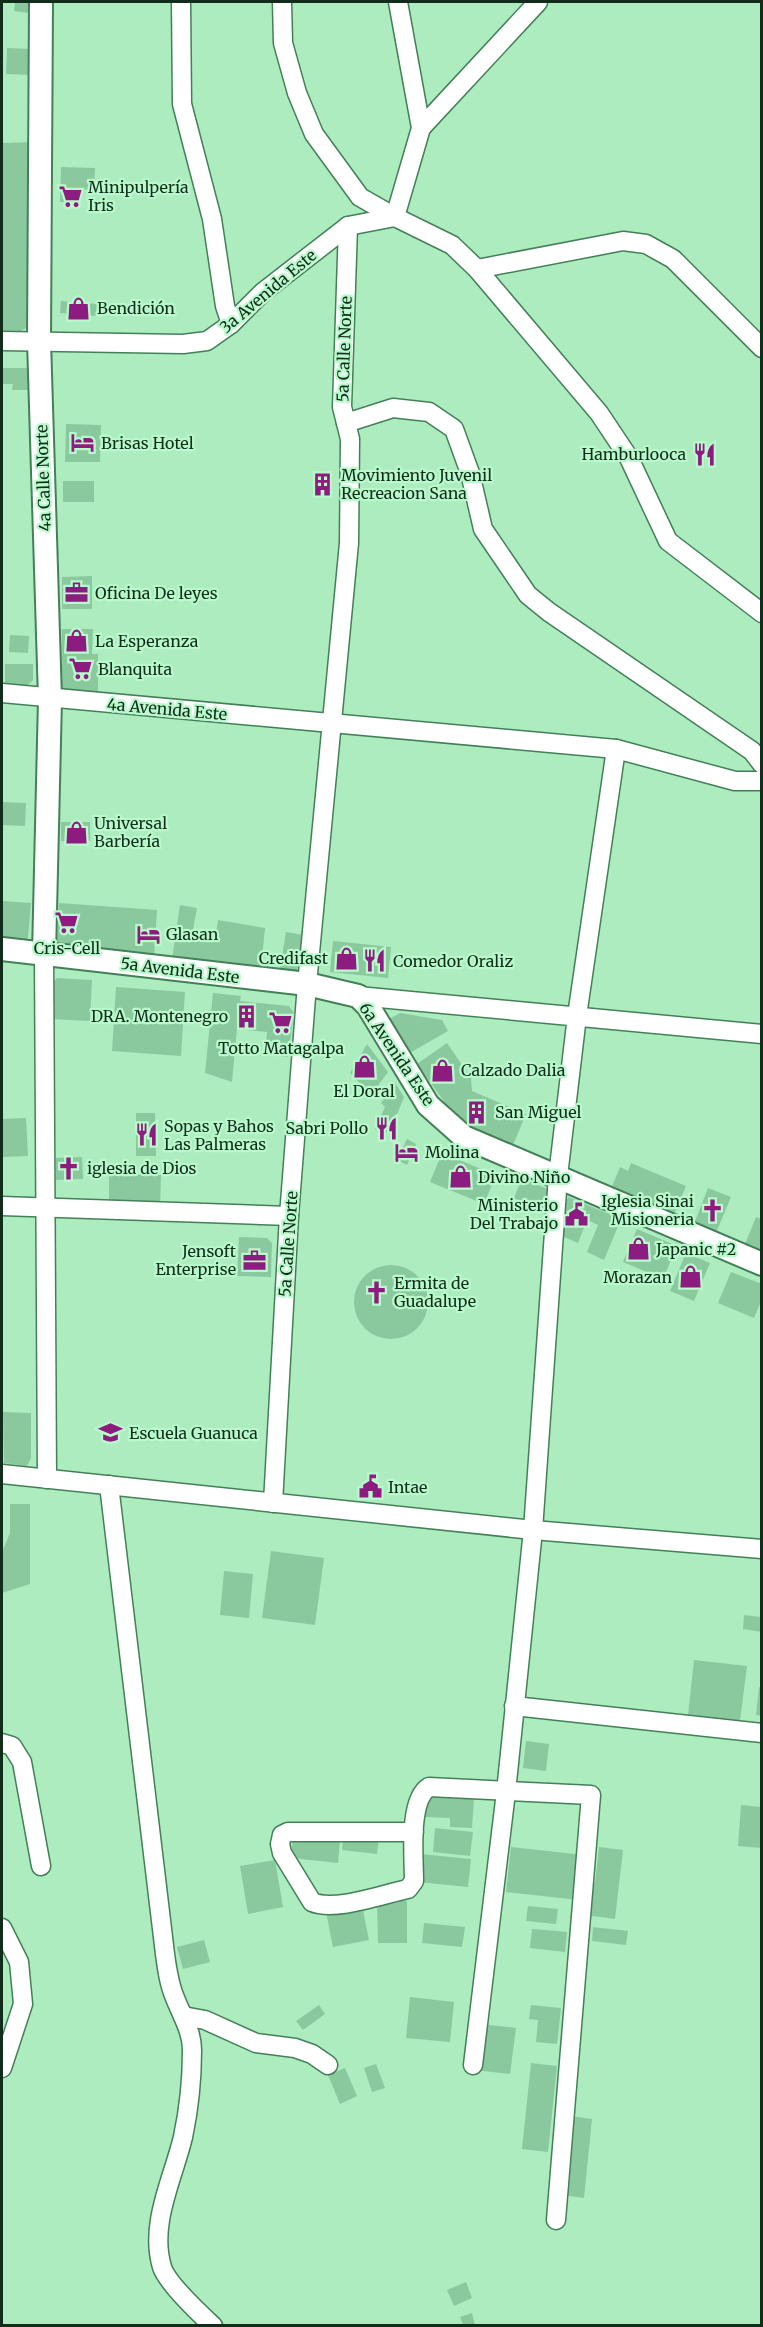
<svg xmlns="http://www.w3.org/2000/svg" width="763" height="2327" font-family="Merriweather,serif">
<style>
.building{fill:#8ac99e}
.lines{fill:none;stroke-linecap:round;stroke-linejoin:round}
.minor-casing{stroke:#438058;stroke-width:21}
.tertiary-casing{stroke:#438058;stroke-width:26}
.minor{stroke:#fff;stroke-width:18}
.tertiary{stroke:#fff;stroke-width:22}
.labels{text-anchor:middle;stroke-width:4.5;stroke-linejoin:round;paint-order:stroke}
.poi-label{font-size:16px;fill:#122c1b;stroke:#b9facc;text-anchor:start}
.street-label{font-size:16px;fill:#122c1b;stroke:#b9facc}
</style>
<rect width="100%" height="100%" fill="#acecbf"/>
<g class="building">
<polygon points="15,2 36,2 35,14 14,11"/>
<polygon points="7,48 32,49 31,75 6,74"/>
<polygon points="35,142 28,327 17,333 2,332 2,143"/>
<polygon points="61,167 95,168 94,190 79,189 79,202 60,202"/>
<polygon points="61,301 97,304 96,316 60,313"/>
<polygon points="2,368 29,368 31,390 12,390 13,384 2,384"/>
<polygon points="66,424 101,425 100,462 65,462"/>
<rect x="317" y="473" width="13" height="22"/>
<rect x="63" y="481" width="31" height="21"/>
<polygon points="92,576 92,609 62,609 62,577"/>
<polygon points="62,629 93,629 92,654 98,654 98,695 67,695 61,684"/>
<polygon points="10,635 29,636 28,653 9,652"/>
<polygon points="5,664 33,664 33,680 26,687 5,687"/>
<polygon points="2,802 26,803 25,826 2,825"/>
<rect x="61" y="822" width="29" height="19"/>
<polygon points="2,901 31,903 28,938 20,945 2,943"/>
<polygon points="59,903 157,910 154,958 63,953 57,942"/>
<polygon points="180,905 197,908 193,930 216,934 218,920 265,928 260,977 171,966"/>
<polygon points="286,932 303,935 297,971 291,976 279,974"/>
<polygon points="333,941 391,947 388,978 330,972"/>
<polygon points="57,978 92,980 90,1021 50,1019 51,985"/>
<polygon points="116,987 185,992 181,1056 112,1051"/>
<polygon points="213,993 241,996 240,1001 289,1006 294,1013 288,1057 265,1054 267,1032 237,1029 232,1082 205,1073"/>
<polygon points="400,1013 442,1020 448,1031 408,1054 389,1019"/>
<polygon points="447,1043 471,1078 472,1091 526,1114 513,1145 459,1122 417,1064"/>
<polygon points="367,1044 388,1072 371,1095 350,1073"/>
<polygon points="395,1083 404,1097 396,1117 393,1135 375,1129 385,1107 381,1103"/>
<polygon points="136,1113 155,1113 156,1156 136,1156"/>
<polygon points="26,1118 28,1156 2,1157 2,1119"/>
<polygon points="407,1139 416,1144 407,1165 397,1160"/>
<polygon points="442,1153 496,1175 484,1204 430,1182"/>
<polygon points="82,1157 83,1179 56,1180 56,1158"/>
<polygon points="631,1163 686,1186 674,1215 611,1189 620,1167 628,1171"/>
<polygon points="109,1174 161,1175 160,1208 109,1207"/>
<polygon points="522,1178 554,1192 546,1212 514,1198"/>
<polygon points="708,1188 731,1197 716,1233 694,1224"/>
<polygon points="568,1197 621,1219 604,1260 587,1252 598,1225 587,1220 578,1243 555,1233"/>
<polygon points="756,1217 762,1219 762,1257 743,1249"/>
<polygon points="637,1229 677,1246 663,1279 623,1262"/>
<polygon points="239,1237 267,1238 272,1243 271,1277 237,1276"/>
<polygon points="686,1253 710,1263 694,1301 670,1291"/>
<circle cx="391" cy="1302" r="37"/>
<polygon points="731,1272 762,1284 762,1299 754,1318 718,1303"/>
<polygon points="3,1412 31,1413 31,1458 27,1466 4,1463"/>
<polygon points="10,1504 30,1504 30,1584 2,1593 2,1552 10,1533"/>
<polygon points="271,1551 324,1558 315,1625 262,1618"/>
<polygon points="224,1571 253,1574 249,1618 220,1615"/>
<polygon points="744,1615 762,1617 762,1632 743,1629"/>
<polygon points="694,1660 747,1666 740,1721 688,1715"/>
<polygon points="759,1687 762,1687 762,1716 756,1715"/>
<polygon points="526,1741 549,1744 546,1771 523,1768"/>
<polygon points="426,1795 474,1799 472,1828 450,1827 450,1818 425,1817"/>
<polygon points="741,1805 762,1807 762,1848 738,1846"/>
<polygon points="435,1828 473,1832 470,1856 433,1852"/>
<polygon points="344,1832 379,1836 377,1854 342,1850"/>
<polygon points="293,1835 340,1840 338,1863 291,1858"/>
<polygon points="511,1847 584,1855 579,1900 506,1892"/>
<polygon points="599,1847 623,1850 615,1919 585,1915 589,1882 595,1883"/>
<polygon points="421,1854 471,1859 468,1887 418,1882"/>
<polygon points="275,1860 283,1907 248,1914 240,1866"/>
<polygon points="377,1901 407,1901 407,1943 378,1943"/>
<polygon points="362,1905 369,1940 333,1947 326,1912"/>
<polygon points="528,1906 558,1909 556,1924 526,1921"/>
<polygon points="424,1923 465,1927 462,1947 422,1943"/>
<polygon points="593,1927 628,1931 626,1945 592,1941"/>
<polygon points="532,1929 567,1932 565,1952 530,1948"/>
<polygon points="204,1940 210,1962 183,1969 177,1947"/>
<polygon points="410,1997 454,2002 450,2042 406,2038"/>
<polygon points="319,2005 325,2014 303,2030 296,2021"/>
<polygon points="531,2005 561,2008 557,2044 536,2042 538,2020 529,2019"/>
<polygon points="480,2024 516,2028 510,2074 475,2070"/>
<polygon points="531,2063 557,2066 548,2152 522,2149"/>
<polygon points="376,2064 385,2088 372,2092 364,2068"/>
<polygon points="345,2068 357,2096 340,2104 328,2075"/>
<polygon points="571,2116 592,2119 584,2198 563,2195"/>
<polygon points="466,2282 472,2298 454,2306 447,2290"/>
<polygon points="472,2313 475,2325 463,2325 460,2317"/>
</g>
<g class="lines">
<defs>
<g id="minor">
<polyline points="181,2 182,104 212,219 225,306 231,324"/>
<polyline points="282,2 283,43 297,93 314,134 360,197 395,217 421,128 398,2"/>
<polyline points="421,128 538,2"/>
<polyline points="477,269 623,241 646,244 673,259 762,348"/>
<polyline points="2,341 183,344 207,341 231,324 263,292 348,226 395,217 452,245 477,269 599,413 629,458 668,541 762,613"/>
<polyline points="346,423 393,408 429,412 454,429 470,473 483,529 528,595 549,612 752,751 762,764"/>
<polyline points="2,693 616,749 735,781 762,781"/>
<polyline points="44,954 47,1479"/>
<polyline points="358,996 762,1034"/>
<polyline points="2,1206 289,1216"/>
<polyline points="2,1474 533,1530 762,1549"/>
<path d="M109,1485L165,1954C167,1969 169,1984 175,1998C182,2016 192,2031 192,2050C192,2079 189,2109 183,2137C173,2179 149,2224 162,2267C167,2283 199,2313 213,2326"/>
<polyline points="273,1503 289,1216 307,984 349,543 350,439 342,407 348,226"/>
<polyline points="514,1706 762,1733"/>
<polyline points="2,1743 12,1746 22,1762 41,1866"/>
<path d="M414,1832H288L282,1835L280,1844L282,1853L312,1902C335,1912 383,1894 408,1889L414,1881C414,1858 408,1800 429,1787L591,1795L556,2220"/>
<polyline points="2,1928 19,1962 23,2004 2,2068"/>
<polyline points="183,2016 205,2020 256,2043 295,2048 312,2054 328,2065"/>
<polyline points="473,2065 506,1792 533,1530 558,1176 577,1016 616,749"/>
</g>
<g id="tertiary">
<polyline points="41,2 39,341 50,699 44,954"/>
<polyline points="2,949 307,984 358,996 368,1006 428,1105 464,1137 762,1264"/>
</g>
</defs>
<use href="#minor" class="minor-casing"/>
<use href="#tertiary" class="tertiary-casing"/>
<use href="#minor" class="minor"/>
<use href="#tertiary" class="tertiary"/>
</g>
<defs>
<symbol id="supermarket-bare" viewBox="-9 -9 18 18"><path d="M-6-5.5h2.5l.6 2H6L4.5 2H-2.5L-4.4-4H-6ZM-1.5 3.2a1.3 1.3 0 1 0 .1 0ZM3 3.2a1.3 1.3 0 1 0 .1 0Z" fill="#8c1c7f" stroke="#b9facc" stroke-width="2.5" paint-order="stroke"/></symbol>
<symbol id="shop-bare" viewBox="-9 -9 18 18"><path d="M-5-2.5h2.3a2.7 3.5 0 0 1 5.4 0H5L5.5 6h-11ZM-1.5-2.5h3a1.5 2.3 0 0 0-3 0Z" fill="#8c1c7f" stroke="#b9facc" stroke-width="2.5" paint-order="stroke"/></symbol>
<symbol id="hotel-bare" viewBox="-9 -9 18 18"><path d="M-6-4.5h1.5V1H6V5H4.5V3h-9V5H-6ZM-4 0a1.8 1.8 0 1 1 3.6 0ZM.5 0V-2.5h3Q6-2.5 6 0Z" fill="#8c1c7f" stroke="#b9facc" stroke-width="2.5" paint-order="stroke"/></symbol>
<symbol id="restaurant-bare" viewBox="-9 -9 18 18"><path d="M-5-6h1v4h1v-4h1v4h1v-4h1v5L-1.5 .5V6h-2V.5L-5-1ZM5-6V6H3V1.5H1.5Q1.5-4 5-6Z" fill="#8c1c7f" stroke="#b9facc" stroke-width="2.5" paint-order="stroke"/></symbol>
<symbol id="building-bare" viewBox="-9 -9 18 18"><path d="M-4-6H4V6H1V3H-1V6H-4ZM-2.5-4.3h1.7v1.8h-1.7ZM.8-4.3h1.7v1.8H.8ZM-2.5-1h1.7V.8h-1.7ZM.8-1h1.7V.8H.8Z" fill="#8c1c7f" stroke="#b9facc" stroke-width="2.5" paint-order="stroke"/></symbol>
<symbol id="office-bare" viewBox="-9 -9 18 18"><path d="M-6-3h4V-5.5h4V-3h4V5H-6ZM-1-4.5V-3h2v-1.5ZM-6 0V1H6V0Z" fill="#8c1c7f" stroke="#b9facc" stroke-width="2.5" paint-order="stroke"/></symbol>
<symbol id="church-bare" viewBox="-9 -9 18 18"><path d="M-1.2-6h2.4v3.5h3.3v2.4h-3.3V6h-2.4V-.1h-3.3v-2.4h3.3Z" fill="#8c1c7f" stroke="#b9facc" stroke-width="2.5" paint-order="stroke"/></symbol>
<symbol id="civic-bare" viewBox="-9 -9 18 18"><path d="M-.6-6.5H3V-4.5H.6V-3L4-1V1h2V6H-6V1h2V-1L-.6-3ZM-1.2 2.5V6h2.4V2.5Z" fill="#8c1c7f" stroke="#b9facc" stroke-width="2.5" paint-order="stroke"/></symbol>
<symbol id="school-bare" viewBox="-9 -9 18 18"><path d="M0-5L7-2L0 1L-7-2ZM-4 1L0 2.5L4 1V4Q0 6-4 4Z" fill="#8c1c7f" stroke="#b9facc" stroke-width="2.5" paint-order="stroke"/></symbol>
</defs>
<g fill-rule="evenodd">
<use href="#supermarket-bare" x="54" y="180" width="33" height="33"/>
<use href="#shop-bare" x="62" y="292" width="33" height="33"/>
<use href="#hotel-bare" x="66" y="426" width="33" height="33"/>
<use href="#restaurant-bare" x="688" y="438" width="33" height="33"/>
<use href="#building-bare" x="306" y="468" width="33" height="33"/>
<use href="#office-bare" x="60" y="576" width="33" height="33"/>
<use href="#shop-bare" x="60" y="624" width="33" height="33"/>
<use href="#supermarket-bare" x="64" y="652" width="33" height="33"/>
<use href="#shop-bare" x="60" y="816" width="33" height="33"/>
<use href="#supermarket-bare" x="50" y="906" width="33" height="33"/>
<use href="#hotel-bare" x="132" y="918" width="33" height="33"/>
<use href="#shop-bare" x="330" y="942" width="33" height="33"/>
<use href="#restaurant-bare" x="358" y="944" width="33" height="33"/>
<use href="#building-bare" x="230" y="1000" width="33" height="33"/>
<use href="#supermarket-bare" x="264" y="1006" width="33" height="33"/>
<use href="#shop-bare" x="348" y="1050" width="33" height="33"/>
<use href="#shop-bare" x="426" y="1054" width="33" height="33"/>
<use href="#building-bare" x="460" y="1096" width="33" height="33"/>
<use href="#restaurant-bare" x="370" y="1112" width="33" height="33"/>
<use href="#restaurant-bare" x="130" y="1118" width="33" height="33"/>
<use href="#hotel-bare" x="390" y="1136" width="33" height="33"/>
<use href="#church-bare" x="52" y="1152" width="33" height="33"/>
<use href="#shop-bare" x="444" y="1160" width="33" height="33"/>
<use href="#church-bare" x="696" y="1194" width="33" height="33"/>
<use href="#civic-bare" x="560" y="1198" width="33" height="33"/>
<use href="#shop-bare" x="622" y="1232" width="33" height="33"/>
<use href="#office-bare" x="238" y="1244" width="33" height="33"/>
<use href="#shop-bare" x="674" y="1260" width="33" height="33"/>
<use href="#church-bare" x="360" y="1276" width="33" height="33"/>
<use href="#school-bare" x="94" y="1416" width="33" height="33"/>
<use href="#civic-bare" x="354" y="1470" width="33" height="33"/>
</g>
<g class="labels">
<g class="poi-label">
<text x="88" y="193">Minipulpería<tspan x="88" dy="18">Iris</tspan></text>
<text x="97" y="314">Bendición</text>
<text x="101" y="449">Brisas Hotel</text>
<text x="686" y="460" text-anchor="end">Hamburlooca</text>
<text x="341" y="481">Movimiento Juvenil<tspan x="341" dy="18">Recreacion Sana</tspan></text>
<text x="95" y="599">Oficina De leyes</text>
<text x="95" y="647">La Esperanza</text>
<text x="98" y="675">Blanquita</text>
<text x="94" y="829">Universal<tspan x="94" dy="18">Barbería</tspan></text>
<text x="166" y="940">Glasan</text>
<text x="67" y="954" text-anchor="middle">Cris-Cell</text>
<text x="328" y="964" text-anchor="end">Credifast</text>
<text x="393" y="967">Comedor Oraliz</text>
<text x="228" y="1022" text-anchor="end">DRA. Montenegro</text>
<text x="281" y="1054" text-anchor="middle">Totto Matagalpa</text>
<text x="461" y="1076">Calzado Dalia</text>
<text x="364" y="1097" text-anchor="middle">El Doral</text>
<text x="495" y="1118">San Miguel</text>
<text x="164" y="1132">Sopas y Bahos<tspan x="164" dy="18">Las Palmeras</tspan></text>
<text x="368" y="1134" text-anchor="end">Sabri Pollo</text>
<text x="425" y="1158">Molina</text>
<text x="87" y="1174">iglesia de Dios</text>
<text x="478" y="1183">Divino Niño</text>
<text x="694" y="1207" text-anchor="end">Iglesia Sinai<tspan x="694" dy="18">Misioneria</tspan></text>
<text x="558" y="1211" text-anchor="end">Ministerio<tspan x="558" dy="18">Del Trabajo</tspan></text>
<text x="656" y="1255">Japanic #2</text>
<text x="236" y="1257" text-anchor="end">Jensoft<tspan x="236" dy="18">Enterprise</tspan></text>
<text x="672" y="1283" text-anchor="end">Morazan</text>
<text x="394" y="1289">Ermita de<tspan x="394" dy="18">Guadalupe</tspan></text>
<text x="129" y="1439">Escuela Guanuca</text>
<text x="388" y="1493">Intae</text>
</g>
<g class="street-label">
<text transform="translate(268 291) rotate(-40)" y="6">3a Avenida Este</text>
<text transform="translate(344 349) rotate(-88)" y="6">5a Calle Norte</text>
<text transform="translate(43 478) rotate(-92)" y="6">4a Calle Norte</text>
<text transform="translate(167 709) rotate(5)" y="6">4a Avenida Este</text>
<text transform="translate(180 970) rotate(7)" y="6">5a Avenida Este</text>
<text transform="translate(397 1054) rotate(56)" y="6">6a Avenida Este</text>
<text transform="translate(288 1244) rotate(-86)" y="6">5a Calle Norte</text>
</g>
</g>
<rect width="763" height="2327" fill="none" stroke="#122c1b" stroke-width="6"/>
</svg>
